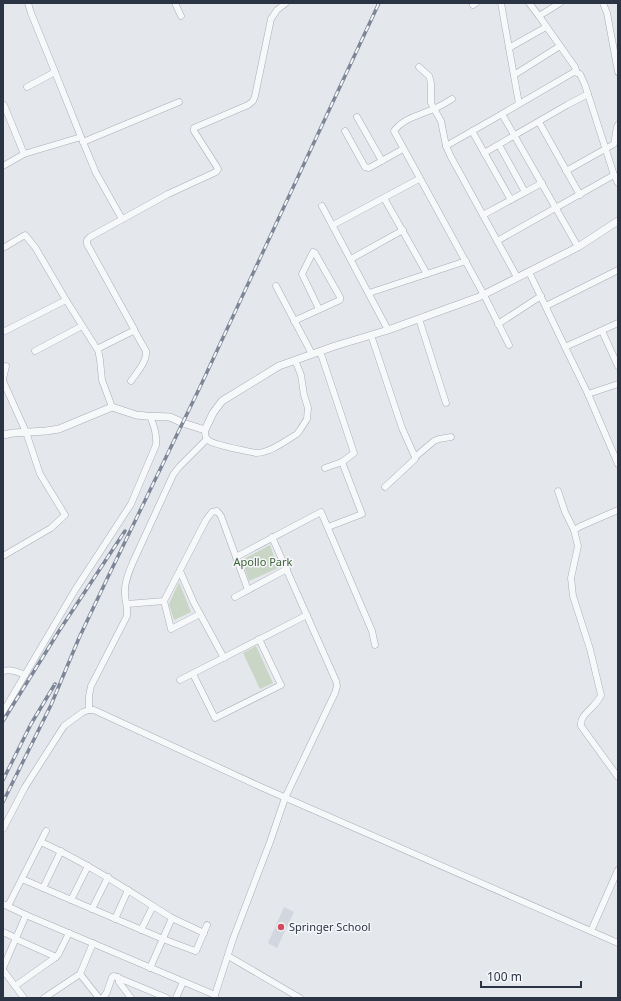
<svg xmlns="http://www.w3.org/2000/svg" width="621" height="1001" font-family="'Noto Sans',sans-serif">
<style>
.built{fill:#d2d6de}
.green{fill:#c9d6c5}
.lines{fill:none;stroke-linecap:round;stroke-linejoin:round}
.minor-casing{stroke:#a9aeb7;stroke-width:7}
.tertiary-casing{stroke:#a9aeb7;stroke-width:8}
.minor{stroke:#f7f8fa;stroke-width:6}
.tertiary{stroke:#f7f8fa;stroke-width:7}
.rail-casing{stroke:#7d8696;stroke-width:3.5}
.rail{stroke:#f4f6f9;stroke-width:2;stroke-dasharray:6;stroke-linecap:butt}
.poi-dot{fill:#d1495b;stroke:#f4f6f9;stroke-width:1.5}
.labels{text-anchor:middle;stroke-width:3;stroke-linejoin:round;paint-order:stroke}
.park-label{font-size:11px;fill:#3f6138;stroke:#f4f6f9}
.poi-label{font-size:11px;fill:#2b3445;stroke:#f4f6f9;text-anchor:start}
</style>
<rect width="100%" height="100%" fill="#e4e7ec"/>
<polygon class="built" points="284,907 294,912 277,948 268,943"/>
<g class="green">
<polygon points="270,545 278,568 249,581 242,560"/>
<polygon points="179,582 191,612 174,620 169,604"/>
<polygon points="256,646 273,683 260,689 243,653"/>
</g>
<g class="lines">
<defs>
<g id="minor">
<polyline points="28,3 31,13 55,72 81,137 96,173 122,219"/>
<polyline points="175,3 181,16"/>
<polyline points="501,3 519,104"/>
<polyline points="529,3 539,16"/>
<polyline points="560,3 539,16 575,67 576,70 574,72 502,114 578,247"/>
<polyline points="603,3 607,13 618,72"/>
<polyline points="473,5 476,3"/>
<polyline points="509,48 546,27"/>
<polyline points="419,67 429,76 430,79 431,83 431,103 433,107 441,121 446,146 451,157 517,277"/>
<polyline points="574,72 580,74 585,85 614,175 618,183"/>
<polyline points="514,75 560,46"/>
<polyline points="27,87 55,72"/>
<path d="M452,99C444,104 435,109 426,112C414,117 402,120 394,131L484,295L509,345"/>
<polyline points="4,105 24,154"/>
<polyline points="357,117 382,161"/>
<polyline points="539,122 580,195"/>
<polyline points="345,131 365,167 369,168 403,149"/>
<polyline points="472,131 511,200"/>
<polyline points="83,142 179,102"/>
<polyline points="499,145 525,192"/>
<polyline points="446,146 502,114"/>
<polyline points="484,153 567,105 588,94"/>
<polyline points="3,166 24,154 81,137"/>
<polyline points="566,171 614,144 617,127 618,125"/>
<polyline points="384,198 427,274"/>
<polyline points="322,206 388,330"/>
<polyline points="483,215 542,183"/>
<polyline points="333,225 419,179"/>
<polyline points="497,241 614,175"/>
<polyline points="3,248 25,235 35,247 66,300 97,349 133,331 134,329 87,244 87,240 90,237 168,194 216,172 218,169 217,167 194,131 194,128 248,105 253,101 255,96 271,19 277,10 286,3"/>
<polyline points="351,259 403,230"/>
<polyline points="529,272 565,347 618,323"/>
<polyline points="276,286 312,354"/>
<polyline points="369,293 466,261"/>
<polyline points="546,306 618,270"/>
<polyline points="419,319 446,403"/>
<polyline points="294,321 340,300 340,297 315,253 313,252 302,274 319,309"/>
<polyline points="498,324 541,296"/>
<polyline points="602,331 618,366"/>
<polyline points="3,332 66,300"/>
<polyline points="371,335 402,428 415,457 415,459 385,487"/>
<polyline points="565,347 588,394 618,464"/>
<polyline points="98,349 100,360 102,380 112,407"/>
<polyline points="35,351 82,326"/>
<polyline points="320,351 354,453 342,462 362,514 328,527"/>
<polyline points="3,379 6,366"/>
<polyline points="3,381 26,432 40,474 65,515 51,528 3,556"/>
<path d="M131,381C137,372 147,362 146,351L134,330"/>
<polyline points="588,394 618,384"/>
<path d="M205,430C205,433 205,437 207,439C211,445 247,451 256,453C270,453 285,441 297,434L300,430L307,419L308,408L304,395L301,375L295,360"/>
<polyline points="415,457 434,441 439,439 451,437"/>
<polyline points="325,468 342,462"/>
<polyline points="558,491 565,512 574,530"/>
<path d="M618,510L581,526L574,530L578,546L571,578L573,596L590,649L601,695C597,707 579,714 581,726L618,777"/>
<polyline points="236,557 248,590"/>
<polyline points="180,571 194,603 224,658"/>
<polyline points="235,597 287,569"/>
<polyline points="127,604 164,601"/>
<polyline points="200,614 171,629 164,601 206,520 212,512 217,511 221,516 236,557 321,512 372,631 375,645"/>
<path d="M3,671C11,669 18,672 25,675"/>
<polyline points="193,674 215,718 281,685 259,639"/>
<polyline points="180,680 307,615"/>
<path d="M89,710V696L91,686L127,616C128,608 125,601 125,594C124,583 129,572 133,562L173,475L179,467L207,439"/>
<path d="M3,712L75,590L131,504L156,445C157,434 154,426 150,416"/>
<polyline points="3,829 25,787 64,726 83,712 89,710 94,710 261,787 618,943"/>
<path d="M41,842C87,863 129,891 172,918"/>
<polyline points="22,879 163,939 195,951 196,951 207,925"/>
<polyline points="43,888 61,851"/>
<polyline points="71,900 88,866"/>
<polyline points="3,904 26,915"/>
<polyline points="8,906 46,831"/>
<polyline points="92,909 108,877"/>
<polyline points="115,919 128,890"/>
<polyline points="141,930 153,906"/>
<polyline points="591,931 618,870"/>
<polyline points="3,932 16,938"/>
<polyline points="16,939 56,957"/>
<polyline points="228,956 300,998"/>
<polyline points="3,968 26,915 215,995"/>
<polyline points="150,968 172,918 204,933"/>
<polyline points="3,970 24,998"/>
<polyline points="80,974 99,998"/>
<polyline points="118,977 119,982 131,998"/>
<polyline points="15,986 56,957 58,955 69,933"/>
<polyline points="44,998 80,974 93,943"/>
<polyline points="103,998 107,992 112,977 114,976 167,998"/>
<polyline points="176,998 183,982"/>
<polyline points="214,998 233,939 270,842 285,798 335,693 337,686 336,681 272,537"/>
</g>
<polyline id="tertiary" points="3,435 13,433 46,431 59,429 112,407 136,415 146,416 170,417 183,423 205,430 213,413 222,401 279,366 335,346 388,330 479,297 578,247 618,221"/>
</defs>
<use href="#minor" class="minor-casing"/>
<use href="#tertiary" class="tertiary-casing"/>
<use href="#minor" class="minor"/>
<use href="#tertiary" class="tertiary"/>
<defs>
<g id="rail">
<polyline points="3,721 59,631 125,531"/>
<polyline points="3,780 31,724 55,684"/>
<polyline points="3,802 51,705 79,638 107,579 201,385 379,3"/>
</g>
</defs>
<use href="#rail" class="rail-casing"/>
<use href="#rail" class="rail"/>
</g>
<circle class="poi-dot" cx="281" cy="927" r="4"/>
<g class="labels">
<g class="park-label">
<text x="263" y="566">Apollo Park</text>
</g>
<g class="poi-label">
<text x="289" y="931">Springer School</text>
</g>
</g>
<rect width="621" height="1001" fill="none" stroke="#2b3445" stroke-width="8"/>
<path d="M481 981v6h100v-6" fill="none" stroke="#2b3445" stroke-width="2"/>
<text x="487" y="981" font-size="12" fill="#2b3445" stroke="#f4f6f9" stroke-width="3" paint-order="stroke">100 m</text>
</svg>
